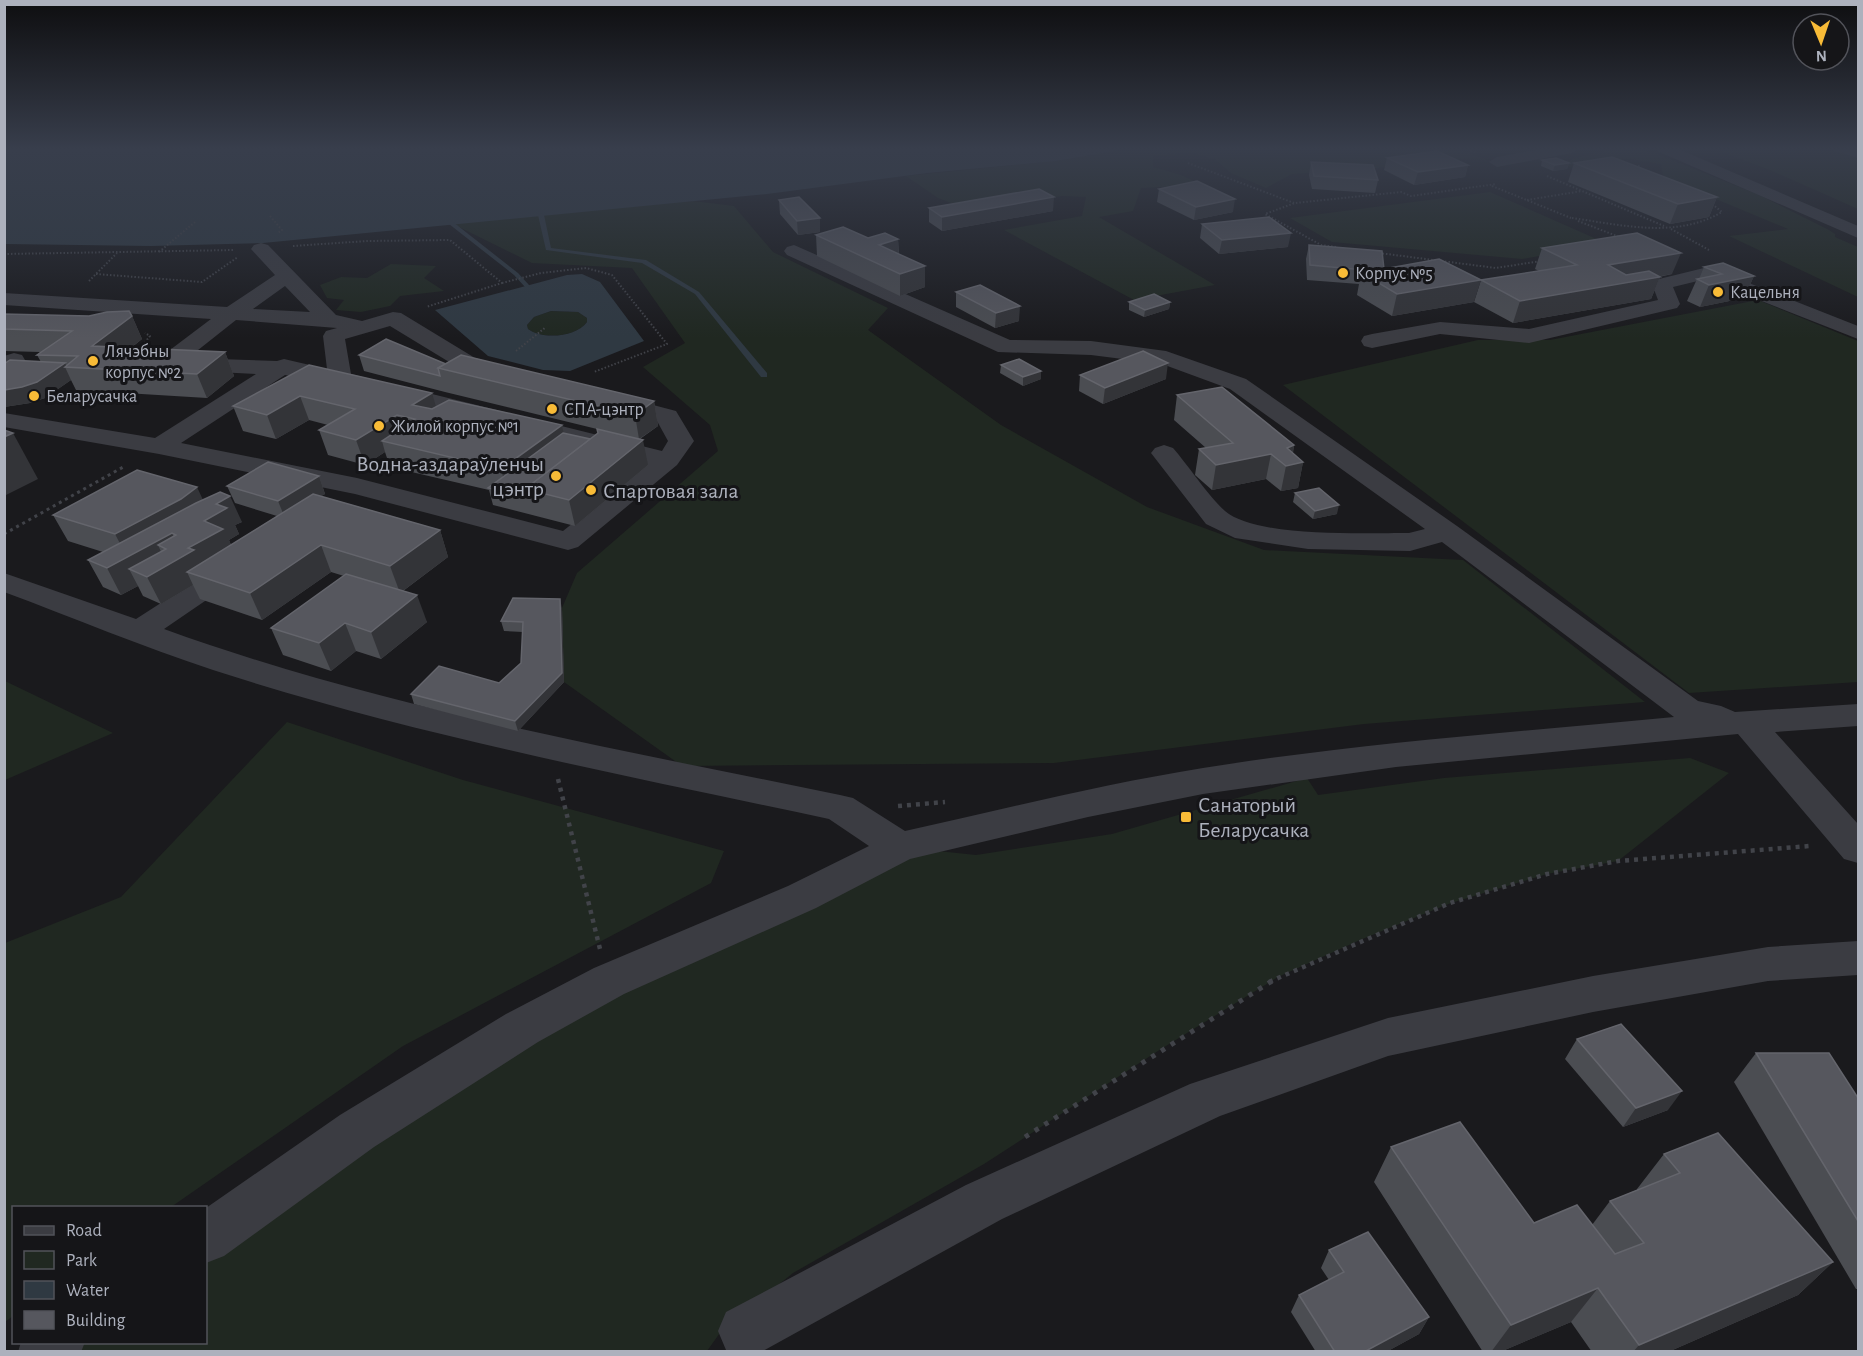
<svg xmlns="http://www.w3.org/2000/svg" width="1863" height="1356" font-family="'Alegreya Sans',sans-serif">
<style>
.green{fill:#202821}
.water{fill:#2f3942;fill-rule:evenodd}
.lines{fill:none;stroke-linecap:round;stroke-linejoin:round}
.stream{fill:#2f3942;fill-rule:evenodd}
.path-far3{stroke:#414349;stroke-width:2;stroke-dasharray:1.5 2;stroke-linecap:butt}
.path-far2{stroke:#414349;stroke-width:3;stroke-dasharray:3 4;stroke-linecap:butt}
.path-far1{stroke:#414349;stroke-width:4.5;stroke-dasharray:4 5;stroke-linecap:butt}
.path{stroke:#414349;stroke-width:5;stroke-dasharray:4.5 7;stroke-linecap:butt}
.minor{fill:#3b3c42;fill-rule:evenodd}
.wall{fill:#4b4d52}
.shaded-wall{fill:#333438;fill-rule:evenodd}
.building{fill:#56575e;stroke:#64656c;stroke-width:1.5}
.poi-dot{fill:#f8bb37;stroke:#151518;stroke-width:2}
.labels{text-anchor:middle;stroke-width:6;stroke-linejoin:round;paint-order:stroke}
.far-poi-label{font-size:18px;fill:#adb1bd;stroke:#151518;text-anchor:start}
.poi-label{font-size:22px;fill:#adb1bd;stroke:#151518;text-anchor:start}
</style>
<rect width="100%" height="100%" fill="#1a1a1d"/>
<g class="green">
<polygon points="1132,148 1454,148 1487,160 1440,159 1378,168 1292,174 1266,188 1231,173 1216,160 1191,152 1153,156 1153,167 1181,175 1202,185 1141,188 1133,211 1099,217 1215,285 1134,300 1004,230 1082,216 1086,197 1062,196 970,210 938,198 906,176 1056,161"/>
<path d="M1608,148H1635L1657,154L1759,195L1829,230L1835,234V237L1858,247V297L1729,236L1788,229L1663,177L1661,164C1648,162 1636,159 1623,159C1603,160 1581,175 1562,164L1575,158L1605,151Z"/>
<polygon points="1712,148 1858,148 1858,209 1770,170"/>
<polygon points="1490,192 1608,244 1522,259 1332,242 1290,218"/>
<polygon points="693,201 734,206 773,252 888,308 868,330 1001,425 1147,507 1264,550 1463,560 1645,702 1364,724 1054,763 682,766 564,682 562,608 577,573 718,451 710,425 643,367 685,343 632,268 532,263 451,223"/>
<polygon points="391,264 436,266 424,278 444,291 400,296 390,306 361,312 336,310 344,300 327,298 320,285 341,277 367,278"/>
<polygon points="1758,300 1858,341 1858,682 1689,693 1283,385 1478,340 1550,340"/>
<path d="M551,311L578,312L587,318V322C576,337 543,340 528,329L527,325L534,317Z"/>
<polygon points="5,681 113,733 5,780"/>
<polygon points="287,722 463,780 724,851 711,883 403,1046 171,1207 14,1208 13,1316 5,1322 5,943 121,897"/>
<polygon points="1690,758 1729,773 1618,861 1547,874 1451,903 1360,940 1278,977 1161,1049 984,1164 793,1273 722,1330 707,1351 45,1352 58,1343 206,1342 206,1238 357,1131 900,847 976,855 1112,834 1307,778 1318,795 1444,778"/>
</g>
<g class="water">
<polygon points="4,148 1132,148 1056,161 927,173 767,194 263,243 151,246 5,244"/>
<path d="M582,274L600,282L644,341L570,371L543,370L488,356L435,310L567,275ZM551,311L578,312L587,318V322C576,337 543,340 528,329L527,325L534,317Z"/>
</g>
<g class="lines">
<g class="stream">
<polygon points="541,213 544,215 551,248 646,260 699,292 767,373 767,377 761,377 695,294 642,263 546,250 538,215"/>
<polygon points="449,222 453,222 518,273 529,285 529,287 525,287 514,275 449,224"/>
</g>
<g class="path-far3">
<polyline points="1464,148 1477,153"/>
<polyline points="1188,163 1294,203"/>
<polyline points="1631,166 1640,166"/>
<polyline points="1547,176 1664,226"/>
<polyline points="1492,186 1571,218"/>
<polyline points="1527,200 1582,191"/>
<polyline points="270,216 282,230 278,233"/>
<path d="M1572,218C1622,225 1676,239 1722,212L1711,203"/>
<polyline points="1578,221 1622,238"/>
<polyline points="1671,229 1709,250"/>
<polyline points="293,246 367,241 450,240 502,283 426,307"/>
<polyline points="1336,247 1321,245 1265,214 1295,203 1401,192 1411,196 1496,184"/>
<polyline points="159,252 195,222"/>
<polyline points="1379,253 1496,268 1541,261"/>
<polyline points="4,254 235,250"/>
<polyline points="96,274 202,282 238,257"/>
<polyline points="89,281 117,253"/>
<polyline points="502,283 541,273 586,268 612,275 667,344 594,372"/>
<polyline points="516,351 546,327"/>
<polyline points="141,352 142,346 150,336 145,333"/>
</g>
<polyline class="path-far2" points="4,534 125,466"/>
<g class="path-far1">
<polyline points="558,779 600,949"/>
<polyline points="898,806 945,802"/>
<polyline points="1269,982 1450,903 1547,874 1618,861 1810,846"/>
</g>
<polyline class="path" points="1025,1137 1272,981"/>
<g class="minor">
<polygon points="1547,148 1580,148 1572,153 1497,167 1489,162 1497,157"/>
<polygon points="1655,148 1676,148 1858,226 1858,238 1657,151"/>
<polygon points="1833,148 1858,148 1858,158 1835,151"/>
<path d="M261,243L268,245L336,315L362,321L393,312L401,313L475,358L676,411L694,441L677,465L578,547L568,550L355,494L159,454L4,427V413L155,438L256,374L158,369L155,364L158,359L211,319L4,305V293L227,307L275,275L251,249L254,245ZM285,286L310,312L253,309ZM236,320L337,328L326,331L323,336L327,369L284,359L277,361L188,358ZM390,326L459,368L657,421L668,441L662,451L351,374L345,339ZM285,375L340,385L648,463L563,531L357,478L181,443Z"/>
<path d="M794,245L1010,340L1091,341L1166,351L1246,379L1457,526L1698,701L1721,706L1735,712L1858,704V726L1775,732L1858,824V863L1844,859L1738,734L1396,767L1203,794L1088,817L910,859L816,908L624,994L538,1042L374,1147L224,1256L206,1263V1208L340,1115L506,1014L594,968L788,886L869,846L829,819C623,775 414,735 213,670C143,647 74,618 4,592V573L136,619L223,563L233,560L243,563L248,569L243,575L164,629C382,708 613,748 840,795L853,798L905,831C1004,809 1103,784 1203,768C1359,743 1517,732 1674,717L1442,542L1410,551L1308,549L1235,538L1206,524L1151,453L1155,448L1164,445L1173,448C1188,465 1209,497 1225,511C1256,538 1367,533 1409,533L1425,529L1230,389L1162,364L1091,355L998,352L787,255L784,251L787,247Z"/>
<polygon points="1708,267 1858,326 1858,339 1706,279 1673,287 1680,304 1677,308 1529,343 1440,334 1372,348 1364,346 1361,341 1364,336 1372,334 1440,322 1529,329 1658,300 1652,284 1655,280"/>
<polygon points="14,353 22,355 25,360 12,372 4,374 4,356"/>
<polygon points="1858,941 1858,975 1768,981 1593,1012 1388,1056 1220,1116 1002,1219 761,1352 726,1350 718,1331 726,1312 966,1185 1190,1084 1388,1018 1593,976 1768,947"/>
<polygon points="21,1342 85,1342 81,1352 18,1352"/>
</g>
</g>
<g class="wall">
<polygon points="1387,158 1468,165 1465,177 1414,185 1384,170"/>
<polygon points="1542,160 1569,163 1567,169 1553,171 1541,166"/>
<polygon points="1311,162 1378,180 1375,193 1312,189 1309,175"/>
<polygon points="1574,163 1717,197 1709,217 1670,224 1568,182"/>
<polygon points="1159,189 1233,212 1194,220 1157,202"/>
<polygon points="779,200 820,232 798,235 780,214"/>
<polygon points="929,208 1053,211 942,231 929,222"/>
<polygon points="1202,224 1288,247 1219,254 1200,238"/>
<polygon points="816,235 898,239 899,254 925,287 900,296 817,256"/>
<polygon points="1309,245 1384,269 1474,302 1392,316 1357,295 1359,284 1307,280 1306,259"/>
<polygon points="1542,248 1672,274 1659,277 1660,277 1651,299 1513,323 1474,302 1481,280 1539,271 1535,269"/>
<polygon points="1704,267 1754,276 1744,298 1700,307 1687,301 1697,279 1699,279"/>
<polygon points="956,292 1019,321 995,328 956,307"/>
<polygon points="1129,302 1170,302 1169,309 1144,317 1129,310"/>
<polygon points="4,314 89,316 132,316 142,339 131,348 225,352 234,376 207,398 76,390 71,380 45,398 30,403 4,407 4,364 41,362 37,355 40,352 4,351"/>
<polygon points="359,355 446,364 654,401 658,426 640,439 648,465 575,526 493,505 489,490 390,467 385,452 365,465 328,455 319,430 328,425 309,420 276,439 243,431 233,406 309,365 436,407 562,425 563,433 590,439 598,433 597,429 445,392 364,371"/>
<polygon points="1001,365 1041,379 1023,386 1000,373"/>
<polygon points="1080,375 1166,379 1103,404 1079,391"/>
<polygon points="1177,395 1294,445 1293,453 1303,462 1298,488 1281,491 1266,479 1212,490 1195,475 1199,449 1206,448 1174,420"/>
<polygon points="319,476 325,494 321,496 440,530 448,557 403,591 427,622 381,659 356,651 331,671 283,655 271,628 344,576 331,572 262,620 200,599 193,585 161,604 143,596 138,586 121,595 103,587 88,560 103,552 68,541 53,515 203,500 242,522 235,525 239,534 229,540 231,545 277,516 235,503 227,486"/>
<polygon points="1295,493 1337,514 1313,519 1293,502"/>
<polygon points="562,608 564,682 518,731 414,704 411,694 499,683 521,663 523,632 504,631 501,621"/>
<polygon points="1577,1039 1668,1110 1623,1127 1565,1059"/>
<polygon points="1756,1053 1858,1098 1858,1289 1856,1289 1734,1082"/>
<polygon points="1391,1147 1534,1223 1592,1225 1610,1201 1637,1190 1637,1189 1664,1154 1833,1262 1798,1295 1668,1352 1592,1352 1571,1322 1500,1352 1483,1352 1374,1182"/>
<polygon points="1329,1250 1429,1317 1419,1334 1386,1352 1316,1352 1291,1312 1299,1295 1329,1280 1321,1268"/>
</g>
<g class="shaded-wall">
<polygon points="1569,163 1567,169 1553,171 1555,165"/>
<polygon points="1468,165 1465,177 1414,185 1418,172"/>
<polygon points="1054,197 1053,211 942,231 942,217"/>
<polygon points="1717,197 1709,217 1670,224 1678,204"/>
<polygon points="1235,199 1233,212 1194,220 1196,207"/>
<polygon points="820,218 820,232 798,235 797,221"/>
<polygon points="1291,233 1288,247 1219,254 1222,240"/>
<polygon points="898,239 899,260 879,245"/>
<polygon points="1681,253 1672,274 1601,287 1608,265"/>
<polygon points="925,266 925,287 900,296 900,274"/>
<polygon points="1754,276 1744,298 1700,307 1709,285"/>
<polygon points="1660,277 1651,299 1513,323 1520,301"/>
<polygon points="1481,280 1474,302 1392,316 1397,294"/>
<polygon points="1170,302 1169,309 1144,317 1145,310"/>
<polygon points="1020,306 1019,321 995,328 996,313"/>
<polygon points="132,316 142,339 103,369 92,346"/>
<polygon points="225,352 234,376 207,398 197,374"/>
<polygon points="65,363 67,367 65,367 71,380 45,398 30,403 4,407 4,390"/>
<polygon points="1168,363 1166,379 1103,404 1105,388"/>
<polygon points="1041,371 1041,379 1023,386 1023,377"/>
<polygon points="432,393 439,417 412,405"/>
<polygon points="300,396 309,420 276,439 267,415"/>
<polygon points="654,401 658,426 639,439 635,415"/>
<polygon points="397,415 404,439 382,441 385,452 365,465 356,440"/>
<polygon points="562,425 567,450 507,492 501,469"/>
<polygon points="13,433 38,479 4,496 4,437"/>
<polygon points="643,440 648,465 575,526 569,500"/>
<polygon points="1294,445 1290,465 1303,462 1298,488 1281,491 1286,466 1287,448"/>
<polygon points="1271,454 1266,479 1212,490 1216,465"/>
<polygon points="319,476 325,494 285,518 278,501"/>
<path d="M197,487L209,513L172,533L183,557L204,521L216,504L230,496L242,522L235,525L239,534L229,540L235,555L187,572L193,585L161,604L147,577L129,569L138,586L121,595L107,568L127,557L115,534ZM158,545L166,549L167,565Z"/>
<polygon points="1339,505 1337,514 1313,519 1315,511"/>
<polygon points="440,530 448,557 400,593 390,566"/>
<polygon points="321,545 331,572 262,620 250,593"/>
<polygon points="417,595 427,622 381,659 371,632"/>
<polygon points="560,599 562,608 564,682 518,731 515,721"/>
<polygon points="345,623 356,651 331,671 319,643"/>
<polygon points="1682,1091 1668,1110 1623,1127 1636,1108"/>
<polygon points="1833,1262 1798,1295 1668,1352 1633,1352 1639,1345"/>
<polygon points="1598,1288 1571,1322 1500,1352 1491,1352 1511,1325"/>
<polygon points="1429,1317 1419,1334 1386,1352 1364,1352"/>
</g>
<g class="building">
<polygon points="1437,151 1468,165 1418,172 1387,158"/>
<polygon points="1612,157 1717,197 1678,204 1574,163"/>
<polygon points="1556,158 1569,163 1555,165 1542,160"/>
<polygon points="1311,162 1373,165 1378,180 1314,176"/>
<polygon points="1197,181 1235,199 1196,207 1159,189"/>
<polygon points="1039,189 1054,197 942,217 929,208"/>
<polygon points="799,197 820,218 797,221 779,200"/>
<polygon points="1269,217 1291,233 1222,240 1202,224"/>
<polygon points="843,227 868,238 885,233 898,239 879,245 925,266 900,274 816,235"/>
<polygon points="1637,233 1681,253 1608,265 1626,275 1649,271 1660,277 1520,301 1481,280 1577,265 1542,248"/>
<polygon points="1309,245 1382,251 1384,269 1375,271 1310,265"/>
<polygon points="1439,259 1481,280 1397,294 1362,273"/>
<polygon points="1723,263 1754,276 1709,285 1697,279 1722,274 1704,267"/>
<polygon points="980,285 1020,306 996,313 956,292"/>
<polygon points="1154,294 1170,302 1145,310 1129,302"/>
<polygon points="129,311 132,316 92,346 225,352 197,374 65,367 78,356 37,355 72,331 4,329 4,314 89,316 107,312"/>
<polygon points="386,339 446,364 438,368 440,376 359,355"/>
<polygon points="1143,351 1168,363 1105,388 1080,375"/>
<polygon points="461,355 654,401 635,415 438,368"/>
<polygon points="1019,359 1041,371 1023,377 1001,365"/>
<polygon points="10,360 65,363 37,382 22,387 4,390 4,364"/>
<polygon points="309,365 432,393 412,405 432,409 449,400 562,425 501,469 382,441 415,419 397,415 356,440 319,430 355,409 300,396 267,415 233,406"/>
<polygon points="1222,387 1294,445 1287,448 1303,462 1286,466 1271,454 1216,465 1199,449 1233,443 1177,395"/>
<polygon points="597,429 643,440 569,500 525,489 598,433"/>
<polygon points="4,430 13,433 4,437"/>
<polygon points="563,433 590,439 525,489 527,497 488,488"/>
<polygon points="268,462 319,476 278,501 227,486"/>
<polygon points="137,470 197,487 181,499 115,534 53,515"/>
<polygon points="1319,488 1339,505 1315,511 1295,493"/>
<polygon points="220,492 230,496 216,504 227,508 204,521 223,529 188,548 194,550 147,577 129,569 166,549 158,545 176,535 172,533 107,568 88,560 196,503"/>
<polygon points="313,494 440,530 390,566 321,545 250,593 187,572"/>
<polygon points="346,574 417,595 371,632 345,623 319,643 271,628"/>
<polygon points="513,598 560,599 562,673 515,721 411,694 439,666 499,683 521,663 523,622 501,621"/>
<polygon points="1621,1024 1682,1091 1636,1108 1577,1039"/>
<polygon points="1756,1053 1829,1053 1858,1098 1858,1221"/>
<polygon points="1460,1122 1534,1223 1577,1205 1615,1254 1644,1243 1610,1201 1680,1173 1664,1154 1718,1133 1833,1262 1639,1345 1598,1288 1511,1325 1391,1147"/>
<polygon points="1368,1232 1429,1317 1364,1352 1335,1352 1299,1295 1344,1272 1329,1250"/>
</g>
<linearGradient id="sky" x2="0" y2="1"><stop stop-color="#0e0e10"/><stop offset="0.44" stop-color="#383e4c"/><stop offset="1" stop-color="#383e4c" stop-opacity="0"/></linearGradient>
<rect width="1863" height="338" fill="url(#sky)"/>
<g class="poi-dot">
<circle cx="1343" cy="273" r="6"/>
<circle cx="1718" cy="292" r="6"/>
<circle cx="93" cy="361" r="6"/>
<circle cx="34" cy="396" r="6"/>
<circle cx="552" cy="409" r="6"/>
<circle cx="379" cy="426" r="6"/>
<circle cx="556" cy="476" r="6"/>
<circle cx="591" cy="490" r="6"/>
<rect x="1180" y="811" width="12" height="12" rx="3"/>
</g>
<g class="labels">
<g class="far-poi-label">
<text x="1355" y="279">Корпус №5</text>
<text x="1730" y="298">Кацельня</text>
<text x="105" y="357">Лячэбны<tspan x="105" dy="21">корпус №2</tspan></text>
<text x="46" y="402">Беларусачка</text>
<text x="564" y="415">СПА-цэнтр</text>
<text x="391" y="432">Жилой корпус №1</text>
</g>
<g class="poi-label">
<text x="544" y="471" text-anchor="end">Водна-аздараўленчы<tspan x="544" dy="25">цэнтр</tspan></text>
<text x="603" y="498">Спартовая зала</text>
<text x="1198" y="812">Санаторый<tspan x="1198" dy="25">Беларусачка</tspan></text>
</g>
</g>
<rect width="1863" height="1356" fill="none" stroke="#adb1bd" stroke-width="12"/>
<rect x="12" y="1206" width="195" height="138" fill="#151518" stroke="#52535a" stroke-width="1.5"/>
<rect x="24" y="1226" width="30" height="9" fill="#3b3c42" stroke="#52535a" stroke-width="1.5"/>
<text x="66" y="1236" font-size="18" fill="#adb1bd">Road</text>
<rect x="24" y="1251" width="30" height="18" fill="#202821" stroke="#52535a" stroke-width="1.5"/>
<text x="66" y="1266" font-size="18" fill="#adb1bd">Park</text>
<rect x="24" y="1281" width="30" height="18" fill="#2f3942" stroke="#52535a" stroke-width="1.5"/>
<text x="66" y="1296" font-size="18" fill="#adb1bd">Water</text>
<rect x="24" y="1311" width="30" height="18" fill="#56575e" stroke="#52535a" stroke-width="1.5"/>
<text x="66" y="1326" font-size="18" fill="#adb1bd">Building</text>
<g transform="translate(1821 42) rotate(178)"><circle r="28" fill="#151518" stroke="#52535a" stroke-width="1.5"/>
<path d="M0-4.5L10 22L0 15L-10 22Z" fill="#f8bb37"/>
<text y="-9" font-size="16" font-weight="bold" text-anchor="middle" fill="#adb1bd">N</text>
</g>
</svg>
